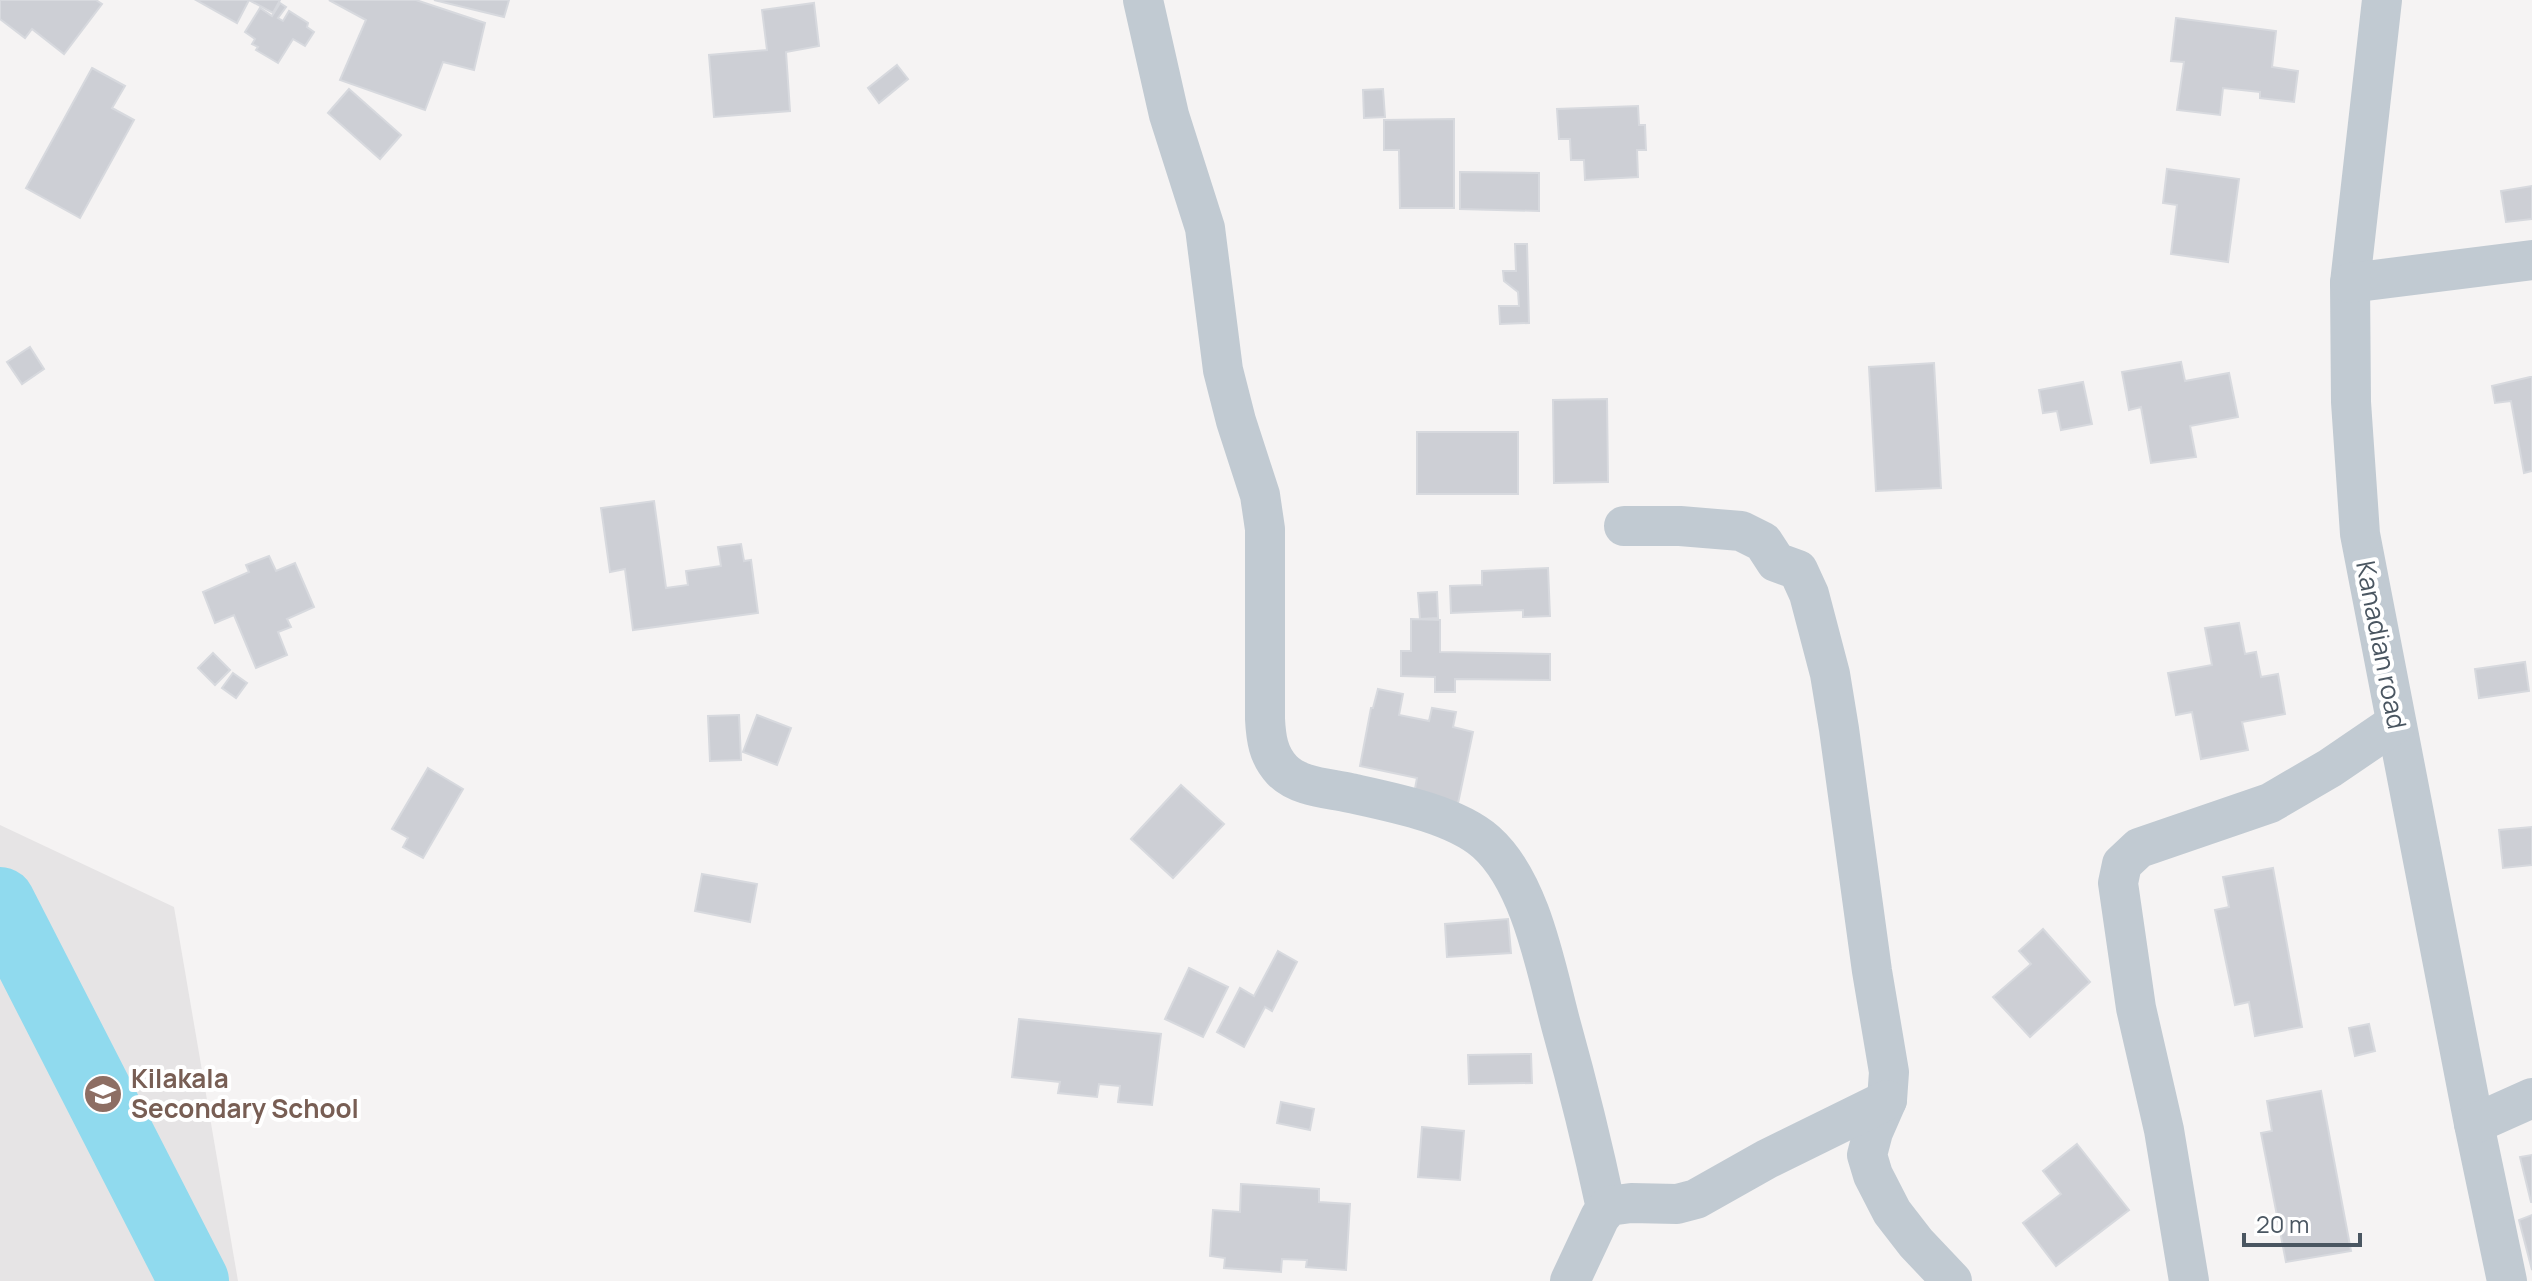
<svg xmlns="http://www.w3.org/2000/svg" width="2532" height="1281" font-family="Manrope,sans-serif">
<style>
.education{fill:#e6e4e5}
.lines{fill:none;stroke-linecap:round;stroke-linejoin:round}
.river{stroke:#90daee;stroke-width:70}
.building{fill:#cdcfd5;stroke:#d7d9de;stroke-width:2}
.street{stroke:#c1cad2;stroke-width:40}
.labels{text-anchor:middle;stroke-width:8;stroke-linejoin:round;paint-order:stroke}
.street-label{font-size:26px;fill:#4a5661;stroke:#fff}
.education-label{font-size:26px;font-weight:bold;fill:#785e54;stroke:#fff;text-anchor:start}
</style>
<rect width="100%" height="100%" fill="#f5f3f3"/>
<polygon class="education" points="0,825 174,907 238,1281 0,1281"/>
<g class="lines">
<polyline class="river" points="0,902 194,1281"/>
</g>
<g class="building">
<polygon points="0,0 96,0 102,4 64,54 32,29 25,38 0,19"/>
<polygon points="196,0 280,0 273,13 249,0 237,23"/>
<polygon points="329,0 416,0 485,23 474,70 443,62 425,110 340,80 366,20"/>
<polygon points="434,0 509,0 504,17"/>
<polygon points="280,3 286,7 278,18 283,21 289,11 308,23 307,27 314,32 305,46 293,39 278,63 256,50 258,47 252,44 255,39 245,32 260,8 272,16"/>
<polygon points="814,3 819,46 786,52 790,111 714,117 709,55 767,50 762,10"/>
<polygon points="2176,18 2276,31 2272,67 2298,71 2294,102 2260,98 2260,92 2223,88 2220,115 2177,110 2184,62 2171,61"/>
<polygon points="897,65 908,79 879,103 868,88"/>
<polygon points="92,68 125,86 112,108 134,120 80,218 26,188"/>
<polygon points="349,89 401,135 380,159 328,113"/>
<polygon points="1383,89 1385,117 1364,118 1363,90"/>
<polygon points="1638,106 1639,125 1645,125 1646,150 1637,150 1638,177 1585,180 1584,160 1571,160 1570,139 1559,139 1557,109"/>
<polygon points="1454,119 1454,208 1400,208 1399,150 1384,150 1384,120"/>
<polygon points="2167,169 2239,179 2228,262 2171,254 2177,205 2163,203"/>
<polygon points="1460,172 1539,173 1539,211 1460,209"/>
<polygon points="2532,186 2532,219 2506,222 2501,191"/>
<polygon points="1515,244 1527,244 1529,323 1500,324 1499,306 1519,306 1518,292 1504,281 1503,271 1516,271"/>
<polygon points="30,347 44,369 22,384 7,362"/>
<polygon points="2181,362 2185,381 2229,373 2238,417 2190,426 2196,457 2151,463 2141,407 2129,410 2122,372"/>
<polygon points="1934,363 1941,488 1876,491 1869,367"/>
<polygon points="2530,377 2532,377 2532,471 2524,473 2511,401 2495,403 2492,386"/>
<polygon points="2083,382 2092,424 2061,430 2057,411 2043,413 2039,390"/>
<polygon points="1607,399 1608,482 1554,483 1553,400"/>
<rect x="1417" y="432" width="101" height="62"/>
<polygon points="654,501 666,588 688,585 686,571 721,566 718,547 741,544 744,561 751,560 758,613 633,630 625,569 610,572 601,508"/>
<polygon points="269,556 276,571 295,563 314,607 287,619 291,627 278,632 287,655 256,668 234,615 215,623 203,592 249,572 246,565"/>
<polygon points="1548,568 1550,616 1523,617 1523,610 1451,613 1450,586 1482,585 1482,571"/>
<polygon points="1437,592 1438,618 1420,619 1418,593"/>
<polygon points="1411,619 1440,620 1440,652 1550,654 1550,680 1455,679 1455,692 1435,692 1435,677 1401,676 1401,651 1411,651"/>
<polygon points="2239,623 2245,654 2256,652 2261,677 2278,674 2285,714 2242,722 2248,750 2201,759 2192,712 2176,715 2168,673 2212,665 2205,628"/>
<polygon points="213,653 230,670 215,685 198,668"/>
<polygon points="2525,662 2529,691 2479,698 2475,669"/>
<polygon points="233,673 247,683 236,698 222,688"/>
<polygon points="1378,689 1403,694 1399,715 1429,721 1432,708 1456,712 1453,727 1473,732 1457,808 1413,799 1417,778 1360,766 1371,708 1373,708"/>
<polygon points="739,715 741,760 710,761 708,716"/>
<polygon points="757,715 791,728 777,765 743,752"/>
<polygon points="428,768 463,789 423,858 403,847 408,838 392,829"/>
<polygon points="1181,785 1224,824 1173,878 1131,839"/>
<polygon points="2532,827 2532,865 2503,868 2499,830"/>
<polygon points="2273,868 2302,1027 2255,1036 2249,1002 2235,1005 2215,910 2229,907 2223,877"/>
<polygon points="702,874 757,884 750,922 695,911"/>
<polygon points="1508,919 1511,953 1447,957 1445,924"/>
<polygon points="2043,929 2090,982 2030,1037 1993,997 2031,964 2019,951"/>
<polygon points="1278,951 1297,962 1272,1011 1265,1007 1244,1047 1217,1032 1240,988 1254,996"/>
<polygon points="1189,968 1228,987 1203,1037 1165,1019"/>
<polygon points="1019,1019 1161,1034 1152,1105 1118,1102 1120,1086 1099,1084 1097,1097 1058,1093 1060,1082 1012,1077"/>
<polygon points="2369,1024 2375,1051 2355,1056 2349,1028"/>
<polygon points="1531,1054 1532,1083 1469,1084 1468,1055"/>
<polygon points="2321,1091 2351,1251 2286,1262 2261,1133 2272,1131 2267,1101"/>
<polygon points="1281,1102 1314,1109 1310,1130 1277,1123"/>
<polygon points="1422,1127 1464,1131 1460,1180 1418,1177"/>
<polygon points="2077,1144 2129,1210 2056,1266 2023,1223 2061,1194 2043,1171"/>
<polygon points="2532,1155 2532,1202 2531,1202 2520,1157"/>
<polygon points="1241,1184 1319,1189 1319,1202 1350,1204 1346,1270 1306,1267 1307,1260 1282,1259 1281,1272 1224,1268 1225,1258 1210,1256 1213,1210 1240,1212"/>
<polygon points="2532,1215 2532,1270 2519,1220"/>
</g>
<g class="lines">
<g class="street">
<path d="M1143,0L1169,115L1205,228L1223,370L1236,421L1260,495L1265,529V719C1266,738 1268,755 1282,770C1298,787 1328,788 1350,793C1391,802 1454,814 1486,842C1531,882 1546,969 1561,1025C1578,1086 1593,1147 1606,1208"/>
<polyline points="2382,0 2350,283 2351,402 2360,534 2474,1124 2507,1281"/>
<polyline points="2350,283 2532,260"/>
<polyline points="1624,526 1680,526 1741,531 1763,542 1776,562 1798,570 1809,594 1830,674 1839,729 1872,971 1889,1072 1887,1100 1873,1132 1867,1155 1873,1175 1892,1212 1916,1243 1952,1281"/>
<polyline points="2474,1124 2532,1098"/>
<polyline points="1570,1281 1600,1217 1609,1206 1631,1203 1677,1204 1696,1199 1767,1159 1887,1100"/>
<polyline points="2189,1281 2164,1130 2136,1008 2118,883 2122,864 2139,848 2270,803 2330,768 2396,723"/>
</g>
</g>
<defs>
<symbol id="school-disc" viewBox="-11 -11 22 22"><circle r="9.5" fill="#8d6e63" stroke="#fff"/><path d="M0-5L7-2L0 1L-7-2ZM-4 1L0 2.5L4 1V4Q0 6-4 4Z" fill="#fff"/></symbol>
</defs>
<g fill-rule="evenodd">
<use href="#school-disc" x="81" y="1072" width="44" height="44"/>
</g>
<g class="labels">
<g class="street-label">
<text transform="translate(2381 645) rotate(79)" y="9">Kanadian road</text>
</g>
<g class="education-label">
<text x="131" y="1088">Kilakala<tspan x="131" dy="30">Secondary School</tspan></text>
</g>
</g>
<path d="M2244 1233v12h116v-12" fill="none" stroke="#4a5661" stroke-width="4"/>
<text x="2256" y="1233" font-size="24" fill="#4a5661" stroke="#ffffff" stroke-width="6" paint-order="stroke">20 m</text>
</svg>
